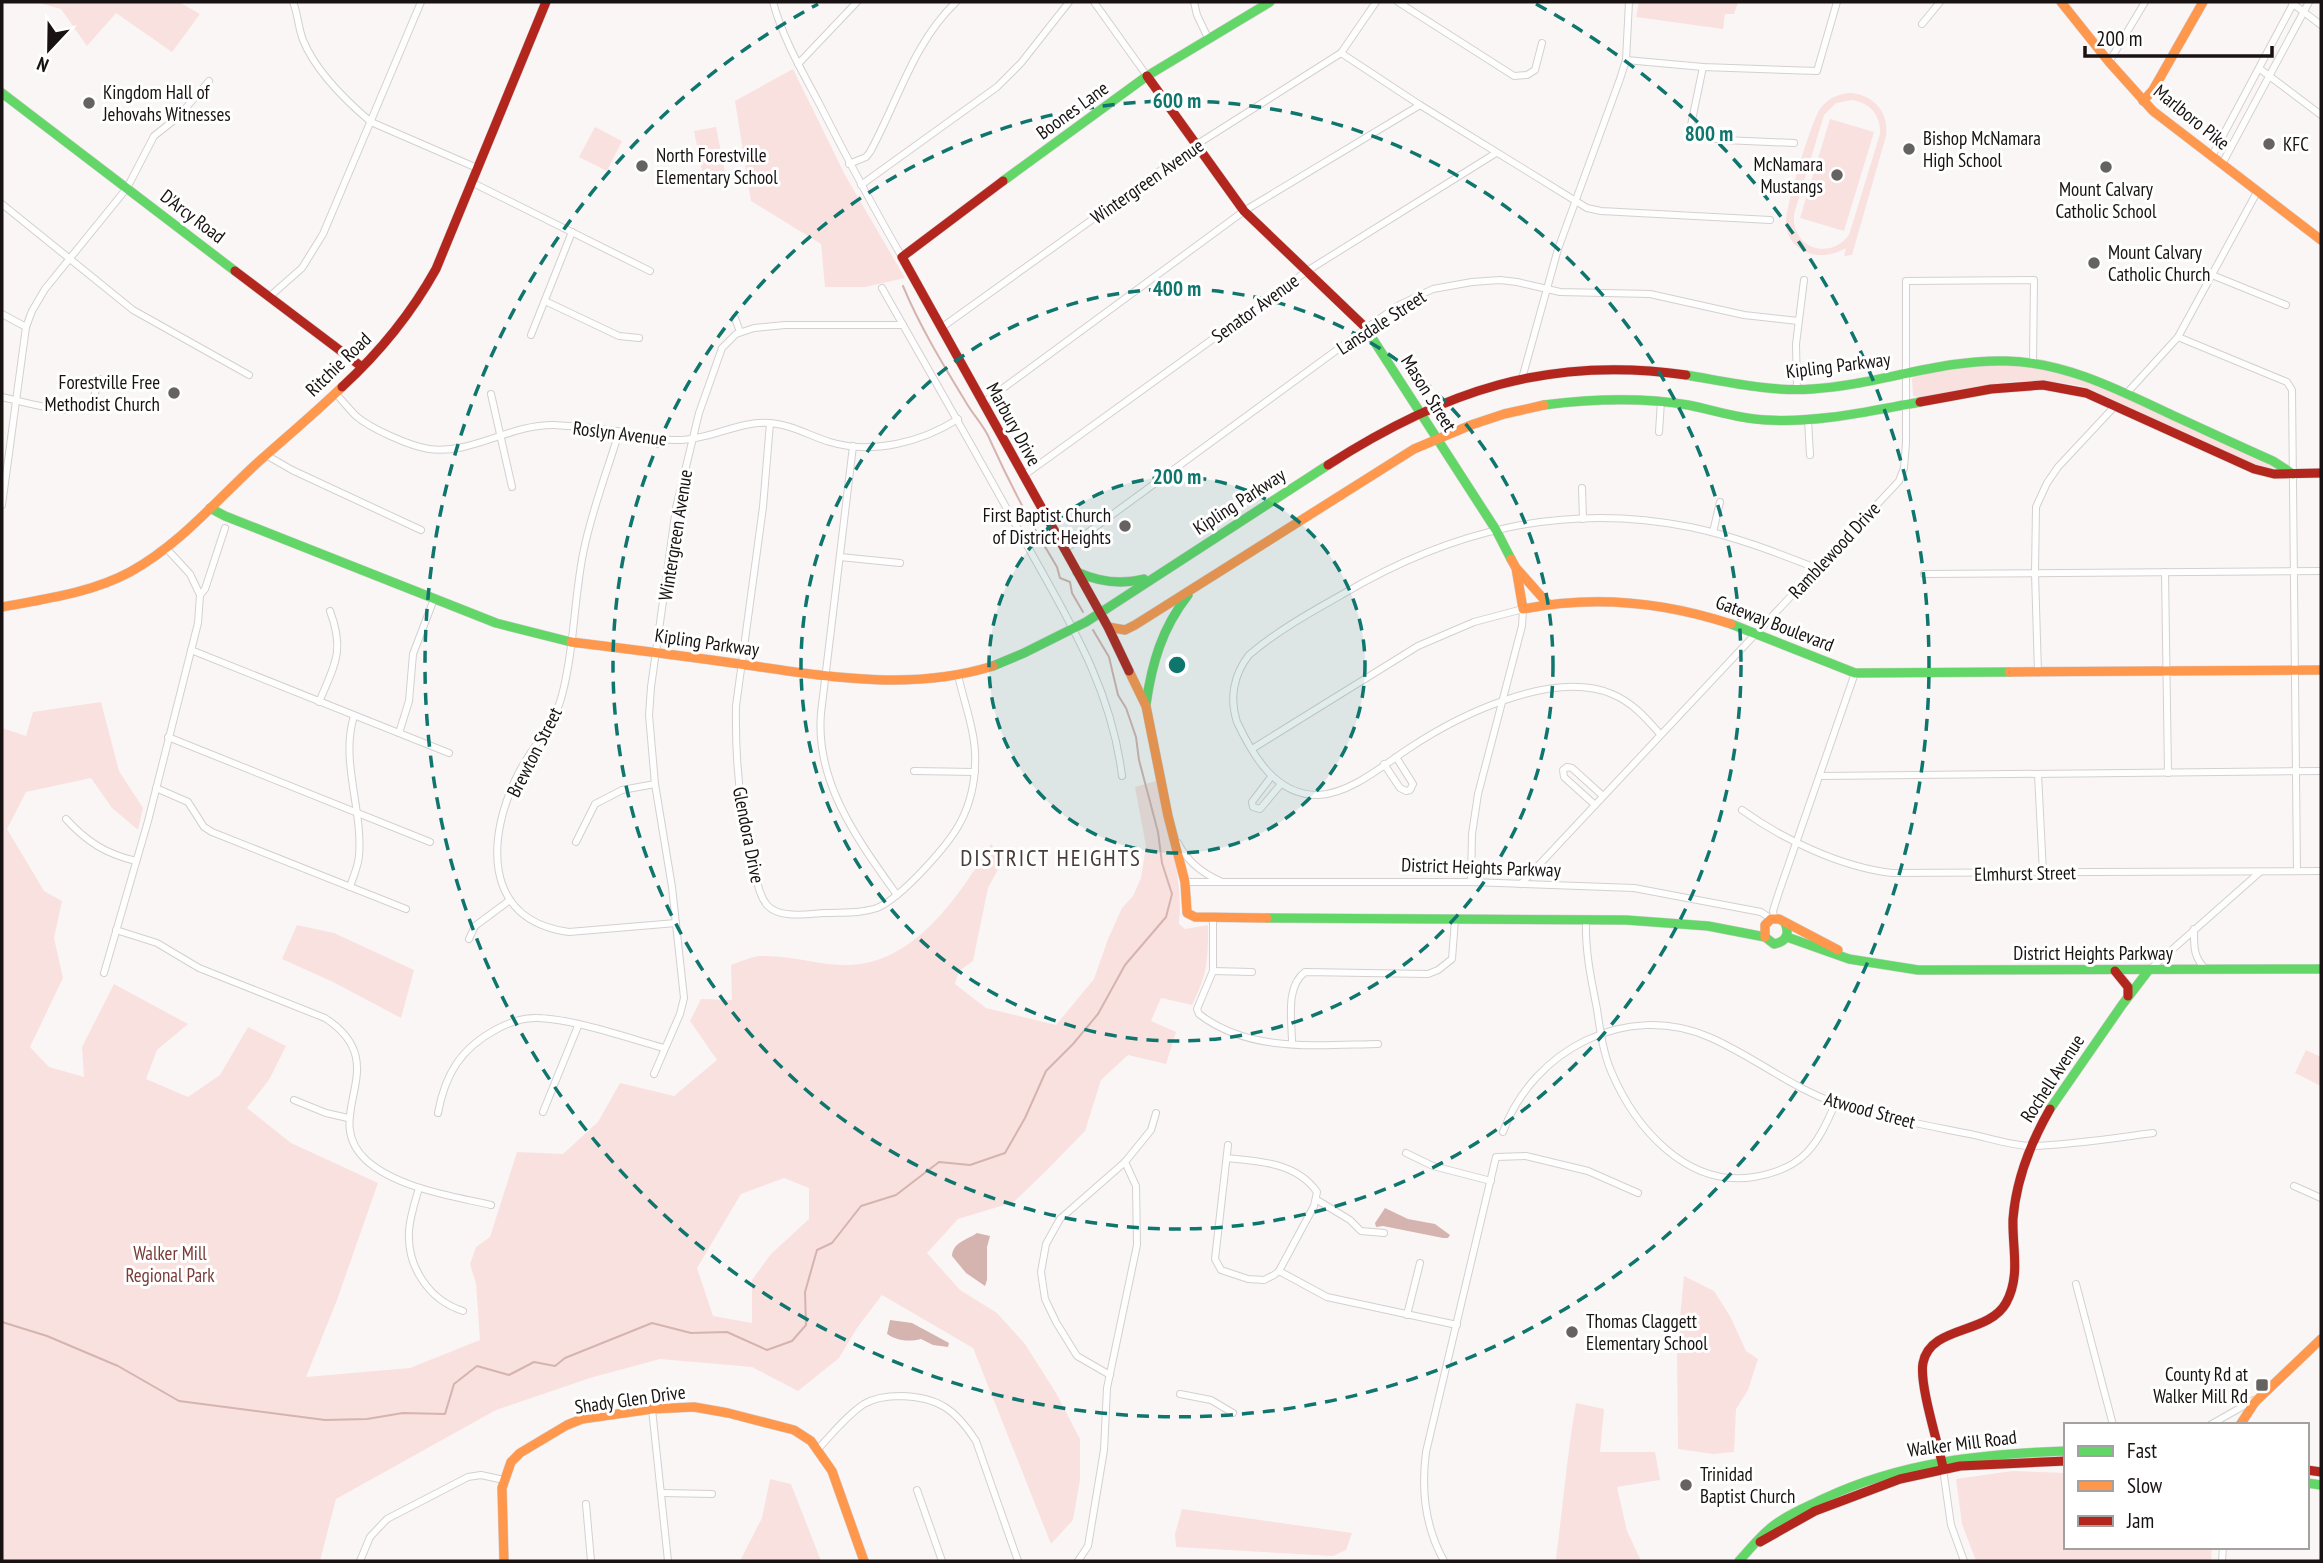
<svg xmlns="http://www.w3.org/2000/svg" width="2323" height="1563" font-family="'PT Sans Narrow',sans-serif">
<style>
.green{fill:#f9e1df;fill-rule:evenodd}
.water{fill:#d5b4b0}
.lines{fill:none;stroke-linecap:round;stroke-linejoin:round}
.stream{stroke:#d5b4b0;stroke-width:2}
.street-casing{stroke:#d5d0d0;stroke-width:8}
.fast-casing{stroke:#d5d0d0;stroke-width:10}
.slow-casing{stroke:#d5d0d0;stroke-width:10}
.jam-casing{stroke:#d5d0d0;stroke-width:10}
.street{stroke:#fefefe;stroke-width:6}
.fast{stroke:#63d668;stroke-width:9}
.slow{stroke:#ff974d;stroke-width:9}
.jam{stroke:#b3261e;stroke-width:9}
.ring{fill:none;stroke:#0f766e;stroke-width:3.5;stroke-dasharray:12 9}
.poi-dot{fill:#676262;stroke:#fff;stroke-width:2.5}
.labels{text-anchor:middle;stroke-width:6;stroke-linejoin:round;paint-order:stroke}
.poi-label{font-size:19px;fill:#181212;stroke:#fff;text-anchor:start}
.street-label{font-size:19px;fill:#181212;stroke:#fff}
.park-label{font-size:19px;fill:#793b37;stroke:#fff}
.quarter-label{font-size:23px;letter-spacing:2px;fill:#493d3b;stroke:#fff}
.centre{fill:#0f766e;stroke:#fff;stroke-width:3.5}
.ring-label{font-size:21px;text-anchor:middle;font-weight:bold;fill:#0f766e;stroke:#fff;stroke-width:6;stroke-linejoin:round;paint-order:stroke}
</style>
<rect width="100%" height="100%" fill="#fbf6f6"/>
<g class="green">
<polygon points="36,2 179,2 200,14 172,52 116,13 87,46 61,9"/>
<polygon points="1639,2 1738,2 1734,14 1725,14 1723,29 1636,17"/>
<polygon points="793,69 845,175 905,278 865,287 825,287 821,244 751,201 735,101"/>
<path d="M1852,93C1875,96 1889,113 1886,136L1852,255L1844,256L1846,248C1822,263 1787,254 1786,222C1786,206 1811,122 1820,109C1828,98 1839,93 1852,93ZM1852,100C1871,103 1881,116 1880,134L1849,235C1829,261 1791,248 1794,214L1824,115L1836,103Z"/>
<polygon points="1830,119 1874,132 1844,231 1800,218"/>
<polygon points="595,127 622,141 607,171 579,157"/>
<polygon points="716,127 727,182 705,186 694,131"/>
<path d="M1976,365H2028L2075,375L2279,467L2277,469L2256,465L2085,387C2022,373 1980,386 1919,398L1913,396L1912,379L1915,376Z"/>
<path d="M101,702L119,771L143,808L138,830L112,808L91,778L26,792L7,829L44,891L62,901L54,938L63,978L30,1047L49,1067L84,1077L82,1047L114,984L188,1024L157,1050L146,1079L188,1097L220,1075L248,1027L286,1046L269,1080L247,1108L291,1143L378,1183L337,1300L306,1377L410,1368L480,1340L476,1284L470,1264L476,1247L490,1237L517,1152L563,1154L598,1122L620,1083L674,1096L717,1060L690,1021L701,999L732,1000L731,965C740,962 752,956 761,956C790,955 818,965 846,965C915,965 959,895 991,844L1004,858L988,888L973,961L959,971L955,984L986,1008L1056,1025L1094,979L1108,939L1122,908L1133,896L1141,878L1146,846L1135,787L1156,781C1167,827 1184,878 1179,924L1185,929L1208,925C1208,960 1208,973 1192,1005L1161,998L1151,1021L1176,1032L1166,1064L1128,1055L1101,1080L1085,1131L1048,1169L1014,1202L958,1219L927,1253L960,1290L997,1313L1025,1344L1056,1393L1080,1439V1480L1073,1520L1051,1544L973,1348L882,1295L857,1328L839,1358L798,1391L752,1367L660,1359L590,1378L496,1410L336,1499L320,1561H2V728L26,736L33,712ZM784,1178L809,1188V1219L771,1254L752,1280V1323L713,1316L697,1268L741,1194Z"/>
<polygon points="297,925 334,933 414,970 401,1018 333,982 282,959"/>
<polygon points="2306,1050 2321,1057 2321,1086 2295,1073"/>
<polygon points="1684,1276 1714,1291 1730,1316 1746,1351 1758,1359 1748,1390 1736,1409 1734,1452 1713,1454 1678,1449 1677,1351"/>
<path d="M1576,1403L1604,1409L1600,1452H1655L1660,1480L1617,1487L1627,1531L1641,1561H1557L1556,1558C1563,1506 1567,1455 1576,1403Z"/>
<polygon points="2012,1471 2066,1473 2066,1547 2212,1547 2211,1561 1976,1561 1962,1524 1956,1479"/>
<polygon points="770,1479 791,1484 821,1561 740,1561 762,1518"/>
<polygon points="1182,1509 1352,1533 1346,1550 1333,1556 1176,1547 1175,1534"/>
</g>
<g class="water">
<polygon points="1385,1208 1408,1219 1435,1224 1450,1235 1448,1238 1443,1238 1383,1226 1376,1227 1375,1223"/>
<path d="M977,1233L990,1236L987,1247V1280L985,1286L966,1273L952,1256C953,1242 967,1240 977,1233Z"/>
<path d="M890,1320L912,1323L949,1343L948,1347L933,1345L921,1339C910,1342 897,1341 887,1334Z"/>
</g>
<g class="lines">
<g class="stream">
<path d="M903,286C920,327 944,366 967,404C974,416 985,427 990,440C1009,482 1032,526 1057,567L1060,578L1070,582L1072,593L1083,612"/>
<polyline points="2,1322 47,1336 118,1366 179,1401 325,1420 367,1419 403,1413 445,1414 454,1384 477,1366 509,1375 534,1362 555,1366 565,1358 652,1323 691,1333 727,1332 767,1350 792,1341 806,1325 805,1292 817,1250 832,1243 861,1206 896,1195 939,1162 970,1165 1005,1153 1025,1118 1046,1071 1073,1044 1098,1014 1125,965 1166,917 1172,894 1162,863 1158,832 1139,760 1136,737 1126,708 1118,695 1109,657 1093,630"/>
</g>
<defs>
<g id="street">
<path d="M293,2C298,14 298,27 303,40C316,72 345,100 371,122L477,168"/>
<path d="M773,2C783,39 802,71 820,105C846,156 873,207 902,257"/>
<polyline points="1094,2 1147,76"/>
<polyline points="1194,2 1197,15 1208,38"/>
<polyline points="1398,2 1514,76 1527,75 1535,70 1542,43"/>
<polyline points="2292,3 2321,25"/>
<polyline points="1922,24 1940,2"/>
<polyline points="1341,53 1420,105 1587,208 1601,211 1770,220"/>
<polyline points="1626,60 1703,67 1817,71 1837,2"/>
<polyline points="2109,62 2145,2"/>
<polyline points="798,64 857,2"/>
<polyline points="1703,67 1691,125 1697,136 1724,140 1794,143"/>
<polyline points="2260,69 2321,115"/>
<polyline points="2212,156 2294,2"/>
<path d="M849,164L866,157L870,152C898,101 913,43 956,2"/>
<polyline points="2222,164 2309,2"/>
<polyline points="471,182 650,271"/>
<polyline points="861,185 997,87 1021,63 1069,2"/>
<polyline points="2,204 133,310 249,375"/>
<polyline points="2212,275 2286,305"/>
<path d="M882,288C929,371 977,454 1023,538C1066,616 1111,685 1122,776"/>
<polyline points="269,297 302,268 323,234 421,2"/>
<polyline points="545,301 619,336 639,338"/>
<polyline points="2,314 26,327"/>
<polyline points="735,318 740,332"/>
<polyline points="941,328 1196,145 1341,53 1376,2"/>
<polyline points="531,335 572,232"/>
<polyline points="2178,337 2287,382 2292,390 2297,871"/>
<polyline points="1523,375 1558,249 1620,79 1626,60 1629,2"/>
<polyline points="1797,390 1796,344 1804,280"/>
<path d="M335,393C342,400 349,409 356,416C371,429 410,446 429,449C471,455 511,424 554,425C575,426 596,428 617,431C638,435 659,441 681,440C711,439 739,421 769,423C790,424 810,436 830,442C872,455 922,442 958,419"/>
<polyline points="491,394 512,487"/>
<polyline points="2126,394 2178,337 2257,192"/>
<path d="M2,397C20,401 75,418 89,405C95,398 97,387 99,379"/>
<polyline points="983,403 1244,211 1420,105"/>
<polyline points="1808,420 1810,455"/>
<path d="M770,423L763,507L736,706C735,760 740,813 753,865C757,878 758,894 767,905C779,919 807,914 824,913C841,912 860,914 877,908C901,898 949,845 961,821C970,804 975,782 975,764C977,735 964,703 958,675"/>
<path d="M619,432C607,472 591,512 583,554C574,599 574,651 562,695C555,724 531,748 518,774C487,836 481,920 569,932L676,923"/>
<polyline points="1659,432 1661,401"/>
<path d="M853,446L821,713C815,783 858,840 897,895"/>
<polyline points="266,455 292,470 421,530"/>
<polyline points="1023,476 1307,271 1496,153"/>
<polyline points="1582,488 1583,519"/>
<polyline points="2,505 26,327 32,311 45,289 127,188 154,136 178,117 209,81"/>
<polyline points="1713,532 1720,502"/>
<polyline points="166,548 190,574 200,595"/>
<polyline points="1064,550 1379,319 1401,304 1433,289 1472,282 1500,280 1517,282 1560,292 1650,294 1744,315 1798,321"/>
<polyline points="840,557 900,563"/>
<polyline points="2165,572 2168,773"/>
<polyline points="1924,574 2321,571"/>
<polyline points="191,650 449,753"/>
<polyline points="2038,673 2035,573 2036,507 2047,483 2058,467 2115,406"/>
<path d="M319,702C335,664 345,651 330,611"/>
<polyline points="399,733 409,701 413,654 434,599"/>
<path d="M1660,734C1646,718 1632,702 1612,694C1552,669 1457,716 1408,749C1382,766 1351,793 1319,795C1276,796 1253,756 1237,722C1229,698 1234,674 1249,655C1277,631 1311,612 1343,594C1451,530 1565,502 1690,527C1734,536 1775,552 1816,568"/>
<polyline points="168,737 430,842"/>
<polyline points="1252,749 1418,646 1474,622 1523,609 1522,626 1478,794 1472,834 1471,882"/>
<polyline points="1384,764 1400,788 1406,791 1410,790 1413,784 1396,757"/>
<polyline points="914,771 975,772"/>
<polyline points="2038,774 2043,873"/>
<polyline points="1820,776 2321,771"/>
<polyline points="1271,777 1252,802 1253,807 1260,809 1281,784"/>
<polyline points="156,788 188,802 204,827 212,832 406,909"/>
<polyline points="1595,805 1564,777 1563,770 1567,767 1572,768 1603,796"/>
<path d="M1742,810C1784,840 1841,867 1892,873L2321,871"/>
<path d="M66,819C87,842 106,854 136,861"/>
<polyline points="576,842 595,804 622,790 655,784"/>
<path d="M1178,843C1187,861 1202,873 1220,881"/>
<polyline points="1185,882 1471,882 1634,888 1761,912 1771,919"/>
<polyline points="1521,884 1899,481 1904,468 1906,443 1906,281 2034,280 2033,363"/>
<path d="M350,887C353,877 358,867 359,856C363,809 340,761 354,716"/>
<path d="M1213,918V971L1197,1009L1199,1014C1249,1053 1318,1045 1378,1044"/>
<polyline points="1774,918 1773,911 1778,895 1855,673"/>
<path d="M1586,920C1585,951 1591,979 1597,1009C1600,1030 1603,1052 1611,1071C1635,1128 1687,1188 1754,1177C1803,1169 1817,1146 1835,1104"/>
<path d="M2194,929C2194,945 2193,958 2206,969"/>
<path d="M116,930L157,943L199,968L325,1018C397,1065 318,1115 366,1160C397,1188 452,1196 491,1205"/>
<polyline points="469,939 475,926 510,900"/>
<polyline points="2149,970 2260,872"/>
<polyline points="1213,971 1252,972"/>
<polyline points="104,973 148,821 198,623 200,595 205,589 225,528"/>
<path d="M1292,1043C1292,1021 1285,987 1305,972L1428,974L1438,970L1452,959L1455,920"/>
<polyline points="654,1074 680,1014 684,998 672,887 655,784 649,715 651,687 676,508 699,413 722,348 736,334 754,328 785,325 903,325"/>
<polyline points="294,1100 326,1113 348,1118"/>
<polyline points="543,1112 578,1026"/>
<path d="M438,1113C445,1074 461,1048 497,1029C510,1022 523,1017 538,1018C574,1019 628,1038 664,1048"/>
<path d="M1503,1132C1533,1050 1626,1001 1709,1037C1758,1058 1798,1094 1851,1108C1890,1119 1930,1126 1970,1134C1989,1138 2012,1146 2032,1146C2070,1145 2115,1138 2153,1133"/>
<polyline points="1406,1153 1433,1166 1491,1181"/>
<path d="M1227,1158C1260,1161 1297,1163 1317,1192L1314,1206L1279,1271L1274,1275L1264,1280L1248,1279L1221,1270L1215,1259L1228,1145"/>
<polyline points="2294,1186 2321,1198"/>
<path d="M419,1188C415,1202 410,1216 409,1231C407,1267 429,1300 463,1311"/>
<polyline points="1317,1200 1350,1220 1361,1231 1384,1233"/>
<polyline points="1279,1271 1327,1297 1457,1325"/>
<polyline points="2076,1284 2113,1425"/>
<polyline points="1407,1315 1420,1263"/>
<polyline points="1110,1375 1077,1356 1056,1322 1045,1299 1041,1272 1046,1244 1060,1219 1125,1162 1151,1130 1156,1113"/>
<polyline points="1180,1394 1211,1400 1233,1413"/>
<polyline points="652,1409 668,1561"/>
<polyline points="2210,1425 2254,1400"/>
<path d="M818,1449C832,1434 847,1415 864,1404C874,1398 890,1396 901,1396C939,1397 956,1410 976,1441L1018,1561"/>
<polyline points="1943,1469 1951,1525 1964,1561"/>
<polyline points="917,1490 942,1561"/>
<polyline points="662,1493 712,1494"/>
<polyline points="586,1504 591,1561"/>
<polyline points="360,1561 370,1537 387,1519 468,1477 481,1475 504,1480"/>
<polyline points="1078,1561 1088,1546 1104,1450 1107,1388 1137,1245 1136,1186 1125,1162"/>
<path d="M1444,1561C1425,1527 1421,1490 1426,1452L1496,1157L1526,1156L1588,1171L1638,1193"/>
<polyline points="2222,1561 2223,1547"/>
</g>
<g id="fast">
<polyline points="2,93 235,271"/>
<polyline points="1003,181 1147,76 1270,2"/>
<polyline points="1365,327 1496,530 1511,559"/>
<path d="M1686,375C1728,382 1770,392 1812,389C1878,385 1940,359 2006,361C2065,362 2119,390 2172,415C2205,430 2239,446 2273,461L2293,474"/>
<path d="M1544,405C1592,399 1640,397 1688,405C1714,410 1739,419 1767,420C1819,423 1869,411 1920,402"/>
<polyline points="210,508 225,516 496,623 571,642"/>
<path d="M1077,572C1099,582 1120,585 1144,579"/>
<polyline points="1731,624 1855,673 2009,672"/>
<polyline points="993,666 1024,653 1086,622 1328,465"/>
<path d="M1146,704C1152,663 1162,628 1188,595"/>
<path d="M1267,918L1626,920L1708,926L1765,937L1774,944C1786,942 1790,934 1785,923"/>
<polyline points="1787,937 1849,959 1918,970 2321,969"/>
<polyline points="2050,1109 2122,1005 2148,971"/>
<polyline points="2307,1483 2321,1485"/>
<path d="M1739,1561C1750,1549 1760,1536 1773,1526C1788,1514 1807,1507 1825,1498C1902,1462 1982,1454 2066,1451"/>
</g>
<g id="slow">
<polyline points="2061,2 2109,62 2153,111 2321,240"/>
<polyline points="2143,101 2153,90 2203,2"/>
<path d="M1511,559L1516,568L1523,609C1593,595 1664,602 1731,624"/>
<polyline points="1517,569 1548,604"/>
<path d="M2,607C45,599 91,593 130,572C179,545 215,502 255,465C284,439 314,414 342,387"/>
<polyline points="1108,627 1125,630 1135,625 1414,449 1471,425 1504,414 1544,405"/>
<path d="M571,642C628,649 684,656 740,664C824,676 910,692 993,666"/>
<polyline points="1129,671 1146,706 1168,816 1185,882 1187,913 1195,917 1267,918"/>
<polyline points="2009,672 2321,670"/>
<polyline points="1765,937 1765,925 1771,919 1779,919 1838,950"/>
<polyline points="2240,1425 2255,1402 2321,1339"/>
<polyline points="504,1561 502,1488 511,1462 520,1453 567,1425 582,1419 652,1409 694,1407 728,1413 794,1430 811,1441 832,1471 864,1561"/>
</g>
<g id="jam">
<polyline points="1147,76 1244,211 1365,327"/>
<polyline points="1003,181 902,257 1108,627 1129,671"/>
<polyline points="235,271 362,367"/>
<path d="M342,387C380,352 411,314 436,269L546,2"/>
<polyline points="1920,402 1991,389 2043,385 2086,393 2254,469 2274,474 2321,473"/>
<path d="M1328,465C1443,391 1549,355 1686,375"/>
<polyline points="2115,971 2128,987 2128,996"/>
<path d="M1943,1467C1938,1443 1919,1384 1923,1363C1930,1325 1988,1335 2006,1303C2021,1276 2012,1248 2013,1219C2016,1179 2030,1144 2050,1109"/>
<polyline points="2307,1470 2321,1472"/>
<polyline points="1760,1542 1815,1511 1900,1479 1960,1466 2066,1461"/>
</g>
</defs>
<use href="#street" class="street-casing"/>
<use href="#fast" class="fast-casing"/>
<use href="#slow" class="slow-casing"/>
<use href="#jam" class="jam-casing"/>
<use href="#street" class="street"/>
<use href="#fast" class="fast"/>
<use href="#slow" class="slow"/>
<use href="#jam" class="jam"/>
</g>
<circle cx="1177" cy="665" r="188" fill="#0f766e" fill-opacity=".12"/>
<g class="ring">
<circle cx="1177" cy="665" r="188"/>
<circle cx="1177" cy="665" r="376"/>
<circle cx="1177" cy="665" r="564"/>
<path d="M1536 4A752 752 0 1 1 818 4"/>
</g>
<g class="poi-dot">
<circle cx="89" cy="103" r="7"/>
<circle cx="2269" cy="144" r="7"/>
<circle cx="1909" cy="149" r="7"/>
<circle cx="642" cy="166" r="7"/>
<circle cx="2106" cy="167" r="7"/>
<circle cx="1837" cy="175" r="7"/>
<circle cx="2094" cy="263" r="7"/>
<circle cx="174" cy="393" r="7"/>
<circle cx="1125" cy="526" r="7"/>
<circle cx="1572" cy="1332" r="7"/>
<rect x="2255" y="1378" width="14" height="14" rx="3.5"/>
<circle cx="1686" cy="1485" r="7"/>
</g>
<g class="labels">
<g class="poi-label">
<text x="103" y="99">Kingdom Hall of<tspan x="103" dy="22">Jehovahs Witnesses</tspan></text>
<text x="1923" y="145">Bishop McNamara<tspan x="1923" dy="22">High School</tspan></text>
<text x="2283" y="151">KFC</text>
<text x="656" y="162">North Forestville<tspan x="656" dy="22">Elementary School</tspan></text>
<text x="1823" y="171" text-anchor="end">McNamara<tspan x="1823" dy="22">Mustangs</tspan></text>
<text x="2106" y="196" text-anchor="middle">Mount Calvary<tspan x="2106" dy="22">Catholic School</tspan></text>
<text x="2108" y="259">Mount Calvary<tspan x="2108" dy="22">Catholic Church</tspan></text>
<text x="160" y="389" text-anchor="end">Forestville Free<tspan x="160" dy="22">Methodist Church</tspan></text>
<text x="1111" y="522" text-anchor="end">First Baptist Church<tspan x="1111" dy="22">of District Heights</tspan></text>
<text x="1586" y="1328">Thomas Claggett<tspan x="1586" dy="22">Elementary School</tspan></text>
<text x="2248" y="1381" text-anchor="end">County Rd at<tspan x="2248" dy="22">Walker Mill Rd</tspan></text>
<text x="1700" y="1481">Trinidad<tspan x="1700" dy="22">Baptist Church</tspan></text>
</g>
<g class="street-label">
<text transform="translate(1072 110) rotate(-36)" y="7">Boones Lane</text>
<text transform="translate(2192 117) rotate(39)" y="7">Marlboro Pike</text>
<text transform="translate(1147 181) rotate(-35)" y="7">Wintergreen Avenue</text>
<text transform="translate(193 216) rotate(37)" y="7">D'Arcy Road</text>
<text transform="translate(1255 308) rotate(-36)" y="7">Senator Avenue</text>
<text transform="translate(1381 322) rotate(-33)" y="7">Lansdale Street</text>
<text transform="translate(338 364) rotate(-44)" y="7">Ritchie Road</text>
<text transform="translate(1838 365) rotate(-7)" y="7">Kipling Parkway</text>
<text transform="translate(1429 393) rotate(58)" y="7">Mason Street</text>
<text transform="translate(1014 424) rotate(61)" y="7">Marbury Drive</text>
<text transform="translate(620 433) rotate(7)" y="7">Roslyn Avenue</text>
<text transform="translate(1239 501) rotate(-33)" y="7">Kipling Parkway</text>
<text transform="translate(675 535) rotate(-81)" y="7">Wintergreen Avenue</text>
<text transform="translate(1834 550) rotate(-47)" y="7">Ramblewood Drive</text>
<text transform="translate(1775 623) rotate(21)" y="7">Gateway Boulevard</text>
<text transform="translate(707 642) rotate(8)" y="7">Kipling Parkway</text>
<text transform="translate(534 752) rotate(-63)" y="7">Brewton Street</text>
<text transform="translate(749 835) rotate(79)" y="7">Glendora Drive</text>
<text transform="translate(1481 867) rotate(2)" y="7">District Heights Parkway</text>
<text transform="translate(2025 873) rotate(-1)" y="7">Elmhurst Street</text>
<text x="2093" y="960">District Heights Parkway</text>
<text transform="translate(2052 1078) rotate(-57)" y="7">Rochell Avenue</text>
<text transform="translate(1870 1110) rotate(15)" y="7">Atwood Street</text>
<text transform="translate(630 1399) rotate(-8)" y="7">Shady Glen Drive</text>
<text transform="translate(1962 1443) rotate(-7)" y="7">Walker Mill Road</text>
</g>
<g class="park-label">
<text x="170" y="1260">Walker Mill<tspan x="170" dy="22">Regional Park</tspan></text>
</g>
<g class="quarter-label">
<text x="1051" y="866">DISTRICT HEIGHTS</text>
</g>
</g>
<circle cx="1177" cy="665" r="10" class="centre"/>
<g class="ring-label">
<text x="1177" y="108">600 m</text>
<text x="1709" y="141">800 m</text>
<text x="1177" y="296">400 m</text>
<text x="1177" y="484">200 m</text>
</g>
<rect width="2323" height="1563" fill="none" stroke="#181212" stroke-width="7"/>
<rect x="2064" y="1423" width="245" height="126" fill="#ffffff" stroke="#a3a0a0" stroke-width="2"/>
<rect x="2078" y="1446" width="35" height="10" fill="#63d668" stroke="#a3a0a0" stroke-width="2"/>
<text x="2127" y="1458" font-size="21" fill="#181212">Fast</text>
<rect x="2078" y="1481" width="35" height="10" fill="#ff974d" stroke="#a3a0a0" stroke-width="2"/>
<text x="2127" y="1493" font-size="21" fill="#181212">Slow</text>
<rect x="2078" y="1516" width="35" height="10" fill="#b3261e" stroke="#a3a0a0" stroke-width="2"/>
<text x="2127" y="1528" font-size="21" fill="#181212">Jam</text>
<g transform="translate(49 49) rotate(202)" stroke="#ffffff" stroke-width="5" paint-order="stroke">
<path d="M0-5L12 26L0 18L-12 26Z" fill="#181212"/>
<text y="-10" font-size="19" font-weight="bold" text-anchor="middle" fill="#181212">N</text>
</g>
<path d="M2085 46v10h187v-10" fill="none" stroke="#181212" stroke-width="3.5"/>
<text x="2096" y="46" font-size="21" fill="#181212" stroke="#ffffff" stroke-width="5" paint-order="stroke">200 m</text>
</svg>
